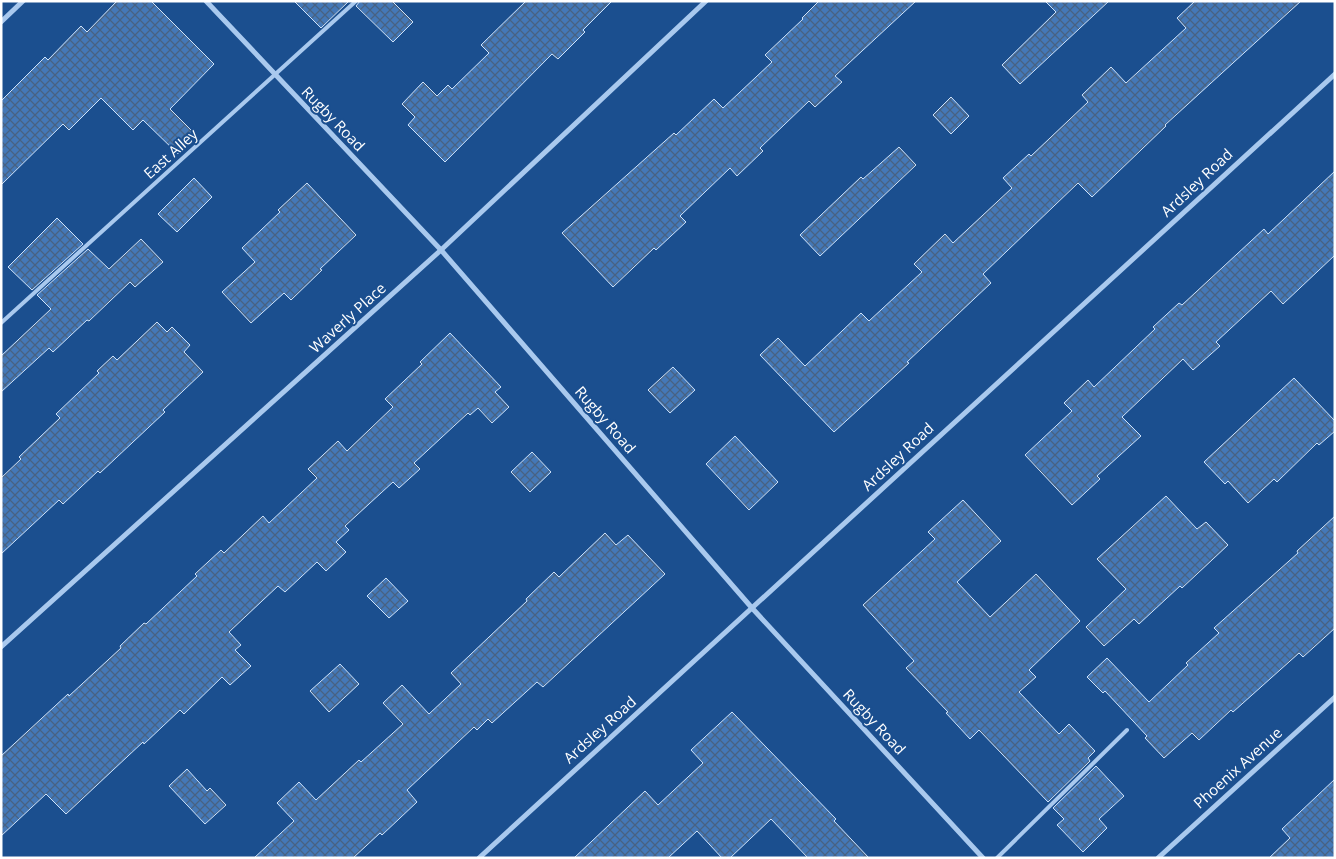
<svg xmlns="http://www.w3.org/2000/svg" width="1336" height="859" font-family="'Open Sans',sans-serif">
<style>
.building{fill:url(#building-cross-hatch);stroke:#cfe3fa}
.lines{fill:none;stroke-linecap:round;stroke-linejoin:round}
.service{stroke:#a9c9ee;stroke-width:4}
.minor{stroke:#a9c9ee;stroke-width:5}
.labels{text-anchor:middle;stroke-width:4;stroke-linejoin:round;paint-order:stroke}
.street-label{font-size:15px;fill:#fff;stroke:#1b4f8f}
</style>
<defs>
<pattern id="building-cross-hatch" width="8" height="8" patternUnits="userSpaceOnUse" patternTransform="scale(1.25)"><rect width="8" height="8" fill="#4478b7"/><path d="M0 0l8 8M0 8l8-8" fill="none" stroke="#486282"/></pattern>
</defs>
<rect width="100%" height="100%" fill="#1b4f8f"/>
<g class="building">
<polygon points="117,1 151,1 214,64 170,109 196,135 178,154 143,120 133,130 101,98 69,130 63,124 1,185 1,101 45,57 48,60 81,26 87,32"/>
<polygon points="294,1 349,1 321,28"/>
<polygon points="360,1 392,1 413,22 393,42 356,6"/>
<polygon points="526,1 612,1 583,30 585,32 558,59 552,54 445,162 408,125 415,117 402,104 423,82 437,96 448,85 452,89 489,53 481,45"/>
<polygon points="819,1 916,1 835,76 842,82 815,107 809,101 760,148 763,151 737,176 730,168 680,216 686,222 656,250 654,248 613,287 562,233 674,133 676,135 714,99 723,108 772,62 765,55 803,19 802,18"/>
<polygon points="1045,1 1109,1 1020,84 1002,65 1056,12"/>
<polygon points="1195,1 1301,1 1165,125 1166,126 1092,197 1078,183 983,274 991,283 907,362 909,363 834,432 760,355 778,338 805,366 861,313 869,321 922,272 914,264 945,234 953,243 1012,188 1003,178 1029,154 1031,156 1088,102 1082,95 1111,67 1126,83 1186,28 1177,18"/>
<polygon points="951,97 969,116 951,134 933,115"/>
<polygon points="899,147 916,165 820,256 800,235 861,177 863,179"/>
<polygon points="1335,171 1335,255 1283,304 1271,291 1216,342 1220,346 1193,370 1183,359 1122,417 1141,436 1097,476 1100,479 1072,505 1025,455 1072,411 1064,403 1088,380 1094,387 1155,329 1153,327 1179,303 1182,305 1264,229 1268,234"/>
<polygon points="194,178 212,197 177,232 158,214"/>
<polygon points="307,183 356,235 320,269 322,270 291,300 284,293 251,323 222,292 255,262 242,248 280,212 278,210"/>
<polygon points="57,218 83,244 32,290 8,267"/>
<polygon points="141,239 163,262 135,287 130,282 89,321 87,320 53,352 49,348 1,392 1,356 51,309 37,295 88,249 109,269"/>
<polygon points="157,322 167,332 172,327 190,345 184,352 203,372 163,410 165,412 100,473 98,471 63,504 59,500 1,554 1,478 21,459 19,457 60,418 56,414 99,373 97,371 113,356 117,360"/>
<polygon points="450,333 501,387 495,392 509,407 492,423 478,408 470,415 468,413 414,463 420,469 399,488 393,482 345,526 349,530 336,542 346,552 326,571 317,562 285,592 278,586 229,632 241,645 235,650 251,666 230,685 222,677 184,714 180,710 144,744 143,742 66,814 46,794 1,836 1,756 68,694 69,696 121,648 120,646 144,623 146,624 197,576 195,574 221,550 224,553 263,516 269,523 317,478 308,469 338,441 347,451 393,407 385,399 422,364 420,362"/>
<polygon points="673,367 695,390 670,413 648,390"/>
<polygon points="1294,378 1335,421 1335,431 1319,445 1317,443 1277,482 1274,479 1248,503 1228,481 1225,484 1204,462"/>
<polygon points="735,436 778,482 749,510 706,464"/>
<polygon points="532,452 551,472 530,492 511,472"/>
<polygon points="1166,496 1197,529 1206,522 1228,545 1182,588 1180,586 1139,624 1134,619 1104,646 1086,627 1126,589 1097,559"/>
<polygon points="963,500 1001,541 957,582 990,617 1036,574 1080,621 1029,670 1036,677 1019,692 1059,734 1069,724 1095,751 1088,758 1090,761 1048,802 979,730 970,739 946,713 948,712 906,668 914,661 863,605 935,539 928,532"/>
<polygon points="1335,516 1335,628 1303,657 1299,653 1233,712 1231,710 1199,740 1192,733 1164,758 1145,738 1147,736 1105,691 1103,693 1087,677 1107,658 1149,702 1188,665 1186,663 1219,633 1214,628 1298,553 1297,551"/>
<polygon points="605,533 616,545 628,535 665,574 543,687 537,682 492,723 488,719 477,730 474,727 407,790 417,802 382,835 380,833 353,858 254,858 294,821 277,803 299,782 316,800 359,760 361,762 403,724 383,703 402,685 429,714 461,684 451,673 527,601 526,599 554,572 559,577"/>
<polygon points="386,578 408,601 389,618 367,596"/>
<polygon points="340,664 359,684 329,712 310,691"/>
<polygon points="732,712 836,819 834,821 869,858 808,858 771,819 730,858 722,858 697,831 668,858 574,858 645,791 658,805 703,763 691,750"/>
<polygon points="1096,766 1124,796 1099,819 1107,828 1083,852 1057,825 1064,819 1053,808"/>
<polygon points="187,769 207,791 210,788 226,805 205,824 169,786"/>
<polygon points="1335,779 1335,858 1269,858 1290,838 1282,829"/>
</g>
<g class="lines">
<g class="service">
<polyline points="1,323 356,1"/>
<polyline points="997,858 1127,730"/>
</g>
<g class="minor">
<polyline points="206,1 441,250 752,608 983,858"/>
<polyline points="1,22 23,1"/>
<polyline points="1,647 441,250 706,1"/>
<polyline points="479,858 1335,74"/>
<polyline points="1158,858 1335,697"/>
</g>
</g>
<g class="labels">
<g class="street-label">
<text transform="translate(333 119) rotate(46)" y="5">Rugby Road</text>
<text transform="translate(171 154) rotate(-42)" y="5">East Alley</text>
<text transform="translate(1197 183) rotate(-43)" y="5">Ardsley Road</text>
<text transform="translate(348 318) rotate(-42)" y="5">Waverly Place</text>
<text transform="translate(605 420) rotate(49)" y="5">Rugby Road</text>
<text transform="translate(898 457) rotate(-43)" y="5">Ardsley Road</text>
<text transform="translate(874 722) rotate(47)" y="5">Rugby Road</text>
<text transform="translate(600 730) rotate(-42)" y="5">Ardsley Road</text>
<text transform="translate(1238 768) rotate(-42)" y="5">Phoenix Avenue</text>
</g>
</g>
<rect width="1336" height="859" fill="none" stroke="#ffffff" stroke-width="5"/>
</svg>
